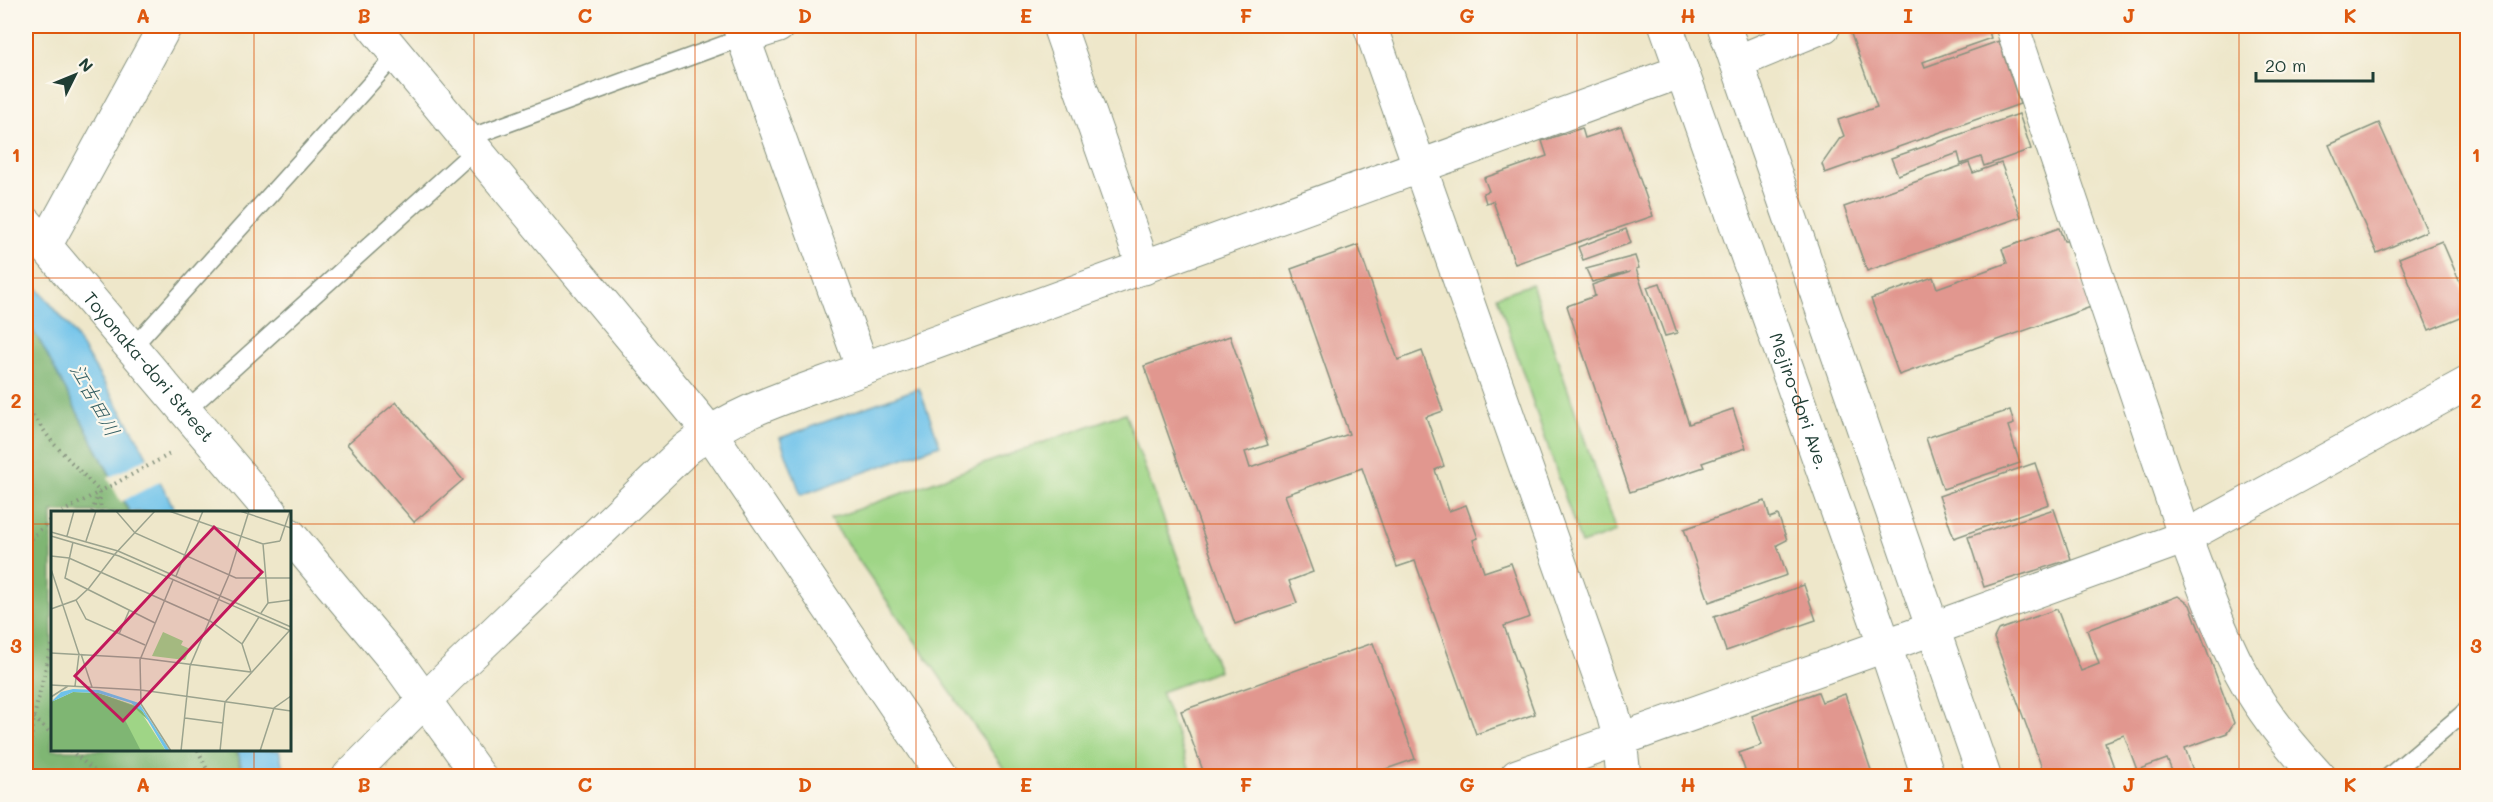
<svg xmlns="http://www.w3.org/2000/svg" width="2493" height="802" font-family="Mali,'Klee One',sans-serif">
<style>
.green{fill:#9fd586;stroke:#5f895d;stroke-width:1.5}
.forest{fill:#7fb673;stroke:#4f7a54;stroke-width:1.5}
.water{fill:#6ec2ea;stroke:#46808f;stroke-width:1.5}
.pier{fill:#eee7ca}
.building{fill:#e1978f}
.lines{fill:none;stroke-linecap:round;stroke-linejoin:round}
.lane-casing{stroke:#86927f;stroke-width:19}
.street-casing{stroke:#86927f;stroke-width:35}
.secondary-casing{stroke:#86927f;stroke-width:35}
.primary-casing{stroke:#86927f;stroke-width:35}
.path{stroke:#86927f;stroke-width:4;stroke-dasharray:1.5 4.5;stroke-linecap:butt}
.lane{stroke:#fff;stroke-width:16}
.street{stroke:#fff;stroke-width:33}
.secondary{stroke:#fff;stroke-width:33}
.primary{stroke:#fff;stroke-width:33}
.grid{fill:none;stroke:#de580e;stroke-width:1.5;stroke-opacity:0.55}
.labels{text-anchor:middle;stroke-width:4.5;stroke-linejoin:round;paint-order:stroke}
.street-label{font-size:18px;fill:#1f3d34;stroke:#fbf7ec}
.water-label{font-size:20px;font-style:italic;fill:#335e62;stroke:#fbf7ec}
.inset-road{fill:none;stroke:#9ba38e;stroke-width:1.5}
.view{fill:#c2185b;fill-opacity:0.15;stroke:#c2185b;stroke-width:3}
.inset-edge{fill:none;stroke:#1f3d34;stroke-width:3}
.neatline{fill:none;stroke:#de580e;stroke-width:2}
.grid-label{font-size:20px;text-anchor:middle;font-weight:bold;fill:#de580e}
</style>
<rect width="100%" height="100%" fill="#fbf7ec"/>
<filter id="ink" filterUnits="userSpaceOnUse"><feTurbulence type="fractalNoise" baseFrequency=".0167" numOctaves="2"/><feDisplacementMap in="SourceGraphic" scale="12" xChannelSelector="R" yChannelSelector="G"/><feConvolveMatrix kernelMatrix="1 2 1 2 8 2 1 2 1" color-interpolation-filters="sRGB"/></filter>
<filter id="wash" filterUnits="userSpaceOnUse"><feTurbulence type="fractalNoise" baseFrequency=".008" numOctaves="4" result="noise"/><feDisplacementMap in="SourceGraphic" scale="24" xChannelSelector="R" yChannelSelector="G"/><feGaussianBlur stdDeviation="1.35" result="paint"/><feColorMatrix in="noise" values="0 0 0 0 0 0 0 0 0 0 0 0 0 0 0 0 0 1.4 0 .05"/><feComposite in="paint" operator="in"/></filter>
<g filter="url(#wash)">
<rect width="100%" height="100%" fill="#eee7ca"/>
<g class="green">
<polygon points="1532,284 1616,532 1581,544 1497,296"/>
<polygon points="1125,413 1219,671 1161,692 1192,776 1009,776 830,519"/>
</g>
<polygon class="forest" points="26,321 41,343 129,512 52,512 52,750 236,750 242,776 26,776"/>
<g class="water">
<polygon points="26,275 70,327 135,434 176,512 130,512 41,343 26,321"/>
<polygon points="919,388 940,445 801,495 780,438"/>
<polygon points="238,750 279,750 285,776 243,776"/>
</g>
<polygon class="pier" points="150,456 163,480 121,502 108,478"/>
<g id="blocks">
<g class="building">
<polygon points="1876,26 1987,26 1991,38 1923,62 1925,67 1999,41 2020,104 1825,173 1822,164 1840,138 1844,136 1838,120 1877,107 1851,34"/>
<polygon points="2019,114 2031,149 1984,166 1981,157 1961,164 1958,153 1898,175 1891,158"/>
<polygon points="2379,123 2427,231 2377,253 2329,145"/>
<polygon points="1621,126 1653,216 1515,264 1493,201 1486,203 1483,193 1489,191 1484,178 1547,156 1542,141 1582,128 1585,138"/>
<polygon points="1969,163 1973,173 2001,163 2021,217 1867,271 1844,207"/>
<polygon points="2059,228 2064,241 2067,241 2091,307 1899,375 1871,299 1933,277 1937,288 2007,263 2002,249"/>
<polygon points="1626,229 1631,243 1583,260 1578,247"/>
<polygon points="2442,241 2468,301 2468,314 2429,330 2399,258"/>
<polygon points="1358,245 1398,360 1422,351 1443,411 1426,417 1444,466 1435,470 1449,511 1466,505 1478,538 1473,540 1484,572 1511,563 1530,617 1504,626 1535,714 1476,734 1415,561 1397,567 1362,468 1285,495 1313,572 1289,581 1297,603 1235,624 1144,366 1230,336 1268,445 1245,452 1250,468 1349,434 1291,269"/>
<polygon points="1635,256 1639,268 1636,269 1689,424 1733,409 1746,448 1702,463 1704,467 1630,492 1567,306 1595,296 1592,285 1630,272 1592,282 1586,269"/>
<polygon points="1660,283 1677,333 1665,336 1647,287"/>
<polygon points="396,402 463,480 414,522 347,444"/>
<polygon points="2010,410 2014,424 2008,426 2020,463 1943,489 1926,438"/>
<polygon points="2035,463 2049,504 1954,538 1939,496"/>
<polygon points="1765,501 1770,518 1778,515 1787,540 1777,545 1787,575 1709,602 1684,529"/>
<polygon points="2054,509 2071,559 1984,587 1968,537"/>
<polygon points="1804,585 1816,620 1726,651 1714,617"/>
<polygon points="2178,596 2190,605 2234,723 2227,733 2185,748 2195,776 2174,776 2167,759 2137,770 2124,735 2105,742 2117,776 2045,776 1994,638 1998,630 2057,609 2081,671 2099,664 2087,630"/>
<polygon points="1373,643 1415,759 1366,776 1205,776 1181,711"/>
<polygon points="1818,692 1822,702 1845,694 1873,776 1747,776 1739,753 1762,745 1752,716"/>
</g>
</g>
</g>
<g filter="url(#ink)">
<use href="#blocks" fill-opacity="0" stroke="#86927f" stroke-width="1.5"/>
<g class="lines">
<defs>
<g id="lane">
<polyline points="470,140 482,133 744,37"/>
<polyline points="132,348 397,54"/>
<polyline points="185,412 476,149"/>
<polyline points="2389,776 2468,709"/>
</g>
<g id="street">
<polyline points="373,26 709,431 943,776"/>
<polyline points="739,26 863,369"/>
<polyline points="1059,26 1144,268"/>
<polyline points="1370,26 1613,714 1620,740 1624,776"/>
<path d="M2012,26L2185,537C2204,586 2221,638 2248,685C2267,718 2292,748 2318,776"/>
<polyline points="744,37 778,26"/>
<polyline points="1737,62 1824,26"/>
<polyline points="45,246 165,26"/>
<path d="M349,776L449,676L686,449C737,409 802,392 863,369L1682,71"/>
<polyline points="1517,776 1932,629 2185,537 2468,383"/>
</g>
<g id="secondary">
<path id="s1" d="M26,223L271,512"/>
<polyline points="290,535 402,669 479,776"/>
</g>
<g id="primary">
<path id="s2" d="M1666,26L1885,646L1928,776"/>
<polyline points="1724,26 1984,776"/>
</g>
</defs>
<use href="#lane" class="lane-casing"/>
<use href="#street" class="street-casing"/>
<use href="#secondary" class="secondary-casing"/>
<use href="#primary" class="primary-casing"/>
<g class="path">
<polyline points="26,406 53,443 99,491 101,512"/>
<polyline points="62,512 172,453"/>
<polyline points="92,512 98,495"/>
<polyline points="26,549 27,543 52,518"/>
<polyline points="34,718 52,734"/>
<polyline points="70,750 100,776"/>
<polyline points="198,750 210,776"/>
<polyline points="26,776 34,717 52,641"/>
</g>
<use href="#lane" class="lane"/>
<use href="#street" class="street"/>
<use href="#secondary" class="secondary"/>
<use href="#primary" class="primary"/>
</g>
</g>
<path class="grid" d="M254,26V512M474,26V776M695,26V776M916,26V776M1136,26V776M1357,26V776M1577,26V776M1798,26V776M2019,26V776M2239,26V776M26,278H2468M26,524H52M290,524H2468M254,750V776"/>
<g class="labels">
<g class="street-label">
<text dy="6" stroke="none"><textPath href="#s1" startOffset="189">Toyonaka-dori Street</textPath></text>
<text dy="6" stroke="none"><textPath href="#s2" startOffset="398">Mejiro-dori Ave.</textPath></text>
</g>
<g class="water-label">
<text transform="translate(95 400) rotate(61)" y="7">江古田川</text>
</g>
</g>
<g transform="translate(51 511)">
<rect width="240" height="240" fill="#eee7ca"/>
<path d="M112,121L132,130L130,134L139,138L134,149L101,145ZM47,182L86,195L115,240H0V191Z" fill="#9fd586"/>
<path d="M22,181L47,182L89,197L98,210L85,198L74,209L90,240H0V191Z" fill="#7fb673"/>
<path d="M22,178L48,179L88,192L119,240H115L92,201L80,192L47,182L22,181L0,191L10,181Z" fill="#6ec2ea"/>
<path class="inset-road" d="M65,0L84,22L185,67H240M118,0L212,33L229,30M189,0L240,17M0,21L67,40L240,116M0,25L68,45L240,120M16,25L23,0M35,30L45,0M229,30L239,0M22,31L14,67L104,112M0,45L18,47L159,110L191,133L200,161L89,147L0,142M0,58L28,143L24,175M125,65L152,0M25,89L35,108L94,134M217,92L240,89M0,98L25,89L38,77L64,43L104,0M210,102L217,92L212,33M68,123L78,100M191,133L208,106M30,143L41,176M0,174L90,179L240,200M0,186L17,175M134,207L172,212M120,240L90,193L89,149L122,69M130,240L139,155L178,64L198,0M169,240L174,191L239,119M209,240L223,197L240,185"/>
<path class="view" d="M163,16L211,61L72,210L24,165Z"/>
<rect width="240" height="240" class="inset-edge"/>
</g>
<rect width="2493" height="802" fill="none" stroke="#fbf7ec" stroke-width="66"/>
<g transform="translate(75 75) rotate(47)" stroke="#fbf7ec" stroke-width="4.5" paint-order="stroke">
<path d="M0-4.5L10 22L0 15L-10 22Z" fill="#1f3d34"/>
<text y="-9" font-size="16" font-weight="bold" text-anchor="middle" fill="#1f3d34">N</text>
</g>
<path d="M2256 72v9h117v-9" fill="none" stroke="#1f3d34" stroke-width="3"/>
<text x="2265" y="72" font-size="18" fill="#1f3d34" stroke="#fbf7ec" stroke-width="4.5" paint-order="stroke">20 m</text>
<rect x="33" y="33" width="2427" height="736" class="neatline"/>
<g class="grid-label">
<text x="143" y="23">A</text>
<text x="364" y="23">B</text>
<text x="585" y="23">C</text>
<text x="805" y="23">D</text>
<text x="1026" y="23">E</text>
<text x="1246" y="23">F</text>
<text x="1467" y="23">G</text>
<text x="1688" y="23">H</text>
<text x="1908" y="23">I</text>
<text x="2129" y="23">J</text>
<text x="2350" y="23">K</text>
<text x="16" y="162">1</text>
<text x="2476" y="162">1</text>
<text x="16" y="408">2</text>
<text x="2476" y="408">2</text>
<text x="16" y="653">3</text>
<text x="2476" y="653">3</text>
<text x="143" y="792">A</text>
<text x="364" y="792">B</text>
<text x="585" y="792">C</text>
<text x="805" y="792">D</text>
<text x="1026" y="792">E</text>
<text x="1246" y="792">F</text>
<text x="1467" y="792">G</text>
<text x="1688" y="792">H</text>
<text x="1908" y="792">I</text>
<text x="2129" y="792">J</text>
<text x="2350" y="792">K</text>
</g>
</svg>
